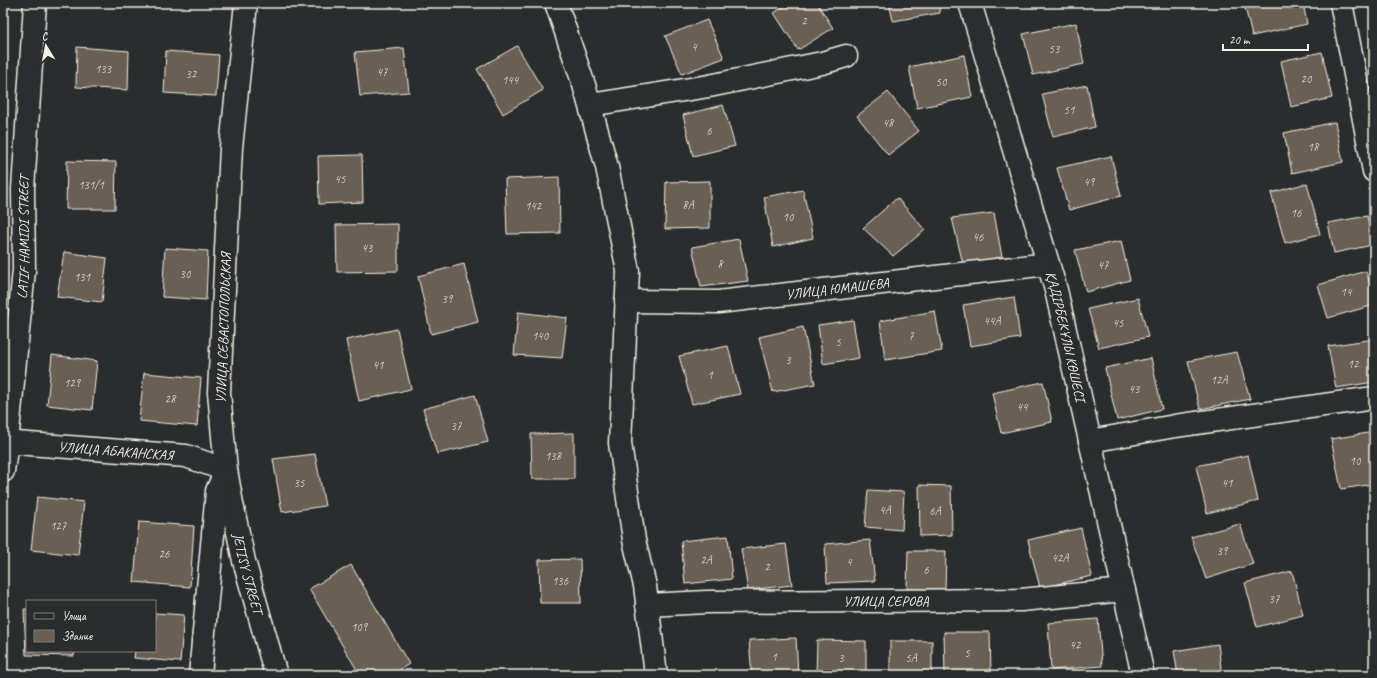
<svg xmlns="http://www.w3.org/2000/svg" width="1377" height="678" font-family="Caveat,sans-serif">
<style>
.building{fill:#6b5e52;stroke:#f4f1e8}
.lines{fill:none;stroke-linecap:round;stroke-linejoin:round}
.minor-casing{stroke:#f4f1e8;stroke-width:25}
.minor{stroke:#2a2d2e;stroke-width:22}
.labels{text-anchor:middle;stroke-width:3;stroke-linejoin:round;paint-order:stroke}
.number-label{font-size:12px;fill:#d2ccc2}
.street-label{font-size:14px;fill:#f4f1e8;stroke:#2a2d2e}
</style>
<rect width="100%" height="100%" fill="#2a2d2e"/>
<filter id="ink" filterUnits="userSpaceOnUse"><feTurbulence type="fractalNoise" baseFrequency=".025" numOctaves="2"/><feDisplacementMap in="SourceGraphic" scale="8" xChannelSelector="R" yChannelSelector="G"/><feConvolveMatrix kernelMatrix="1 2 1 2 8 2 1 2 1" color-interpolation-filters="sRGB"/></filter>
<g filter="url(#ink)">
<g class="building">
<polygon points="790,3 817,3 833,28 798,50 774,13"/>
<polygon points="889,3 938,3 940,13 893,21"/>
<polygon points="1244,3 1303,3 1307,24 1252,36"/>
<polygon points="707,20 724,58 682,74 665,36"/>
<polygon points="1076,23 1084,64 1033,75 1023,34"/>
<polygon points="517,46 543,90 503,114 477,69"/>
<polygon points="77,47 129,51 128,90 76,87"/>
<polygon points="404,48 409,92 360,96 355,52"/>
<polygon points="166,51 219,55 216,96 164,93"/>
<polygon points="1322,52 1332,98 1291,107 1281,61"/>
<polygon points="964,55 972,97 917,108 909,67"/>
<polygon points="1087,85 1095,127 1053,137 1042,94"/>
<polygon points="888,92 919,131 888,155 857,116"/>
<polygon points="723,105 735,146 693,156 683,115"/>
<polygon points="1335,122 1343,162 1292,173 1284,133"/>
<polygon points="362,155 363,202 319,204 318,156"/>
<polygon points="1111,156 1121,196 1069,210 1057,168"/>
<polygon points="3,159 6,159 3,200"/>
<polygon points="67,161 116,162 115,209 66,209"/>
<polygon points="559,177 560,233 507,234 505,179"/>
<polygon points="710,181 710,228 665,229 666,182"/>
<polygon points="1307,183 1320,234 1285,243 1271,193"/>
<polygon points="803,190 813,238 773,247 764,197"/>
<polygon points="897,198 925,230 893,256 863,228"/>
<polygon points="994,213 1002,257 963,264 952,218"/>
<polygon points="1367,216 1373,245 1334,253 1328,223"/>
<polygon points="398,224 398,271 337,272 336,225"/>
<polygon points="739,239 748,281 701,287 692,247"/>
<polygon points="1121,241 1130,280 1086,292 1075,250"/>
<polygon points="165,248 208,251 206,300 162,297"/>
<polygon points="64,252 107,258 102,302 57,297"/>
<polygon points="464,264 478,322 431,334 418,276"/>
<polygon points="1366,271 1374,298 1374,305 1328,318 1318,285"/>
<polygon points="1014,297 1020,338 970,346 963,305"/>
<polygon points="1138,298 1148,337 1099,348 1088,309"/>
<polygon points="935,311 942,351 885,360 880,321"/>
<polygon points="518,312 567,318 562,358 514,355"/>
<polygon points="853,320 859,358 823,364 818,325"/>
<polygon points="803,327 815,384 773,392 759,337"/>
<polygon points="397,329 411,389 359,401 346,340"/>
<polygon points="1374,339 1374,382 1336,388 1328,346"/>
<polygon points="728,346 740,394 692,404 679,356"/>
<polygon points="1237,352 1250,399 1200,409 1188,361"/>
<polygon points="52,355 97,361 92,410 47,405"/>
<polygon points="1151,358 1162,409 1117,420 1105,368"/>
<polygon points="144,373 201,378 197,426 139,421"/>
<polygon points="1043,382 1052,422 1001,433 992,393"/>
<polygon points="475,395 488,442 437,454 423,409"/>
<polygon points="1374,432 1374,484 1341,489 1331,439"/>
<polygon points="574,433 574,479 532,479 531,434"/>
<polygon points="315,454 325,506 282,512 273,459"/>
<polygon points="1248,455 1258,501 1207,513 1196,466"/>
<polygon points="919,485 951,486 952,535 920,536"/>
<polygon points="868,490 904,492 902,530 865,527"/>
<polygon points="37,497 84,502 78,555 31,550"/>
<polygon points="139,522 194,526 190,587 134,582"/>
<polygon points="1240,524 1253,564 1206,579 1191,537"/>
<polygon points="1081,528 1092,576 1040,588 1028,540"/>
<polygon points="728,536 732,579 685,584 681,541"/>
<polygon points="870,540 875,581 827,583 825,544"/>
<polygon points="786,544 792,585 748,590 741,549"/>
<polygon points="908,551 946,551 945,589 907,589"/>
<polygon points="580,559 581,603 540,603 539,560"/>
<polygon points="351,565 409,664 391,675 360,675 309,589"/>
<polygon points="1292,571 1303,615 1257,627 1245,583"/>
<polygon points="1374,575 1374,591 1370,576"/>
<polygon points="24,609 27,609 27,651 75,651 74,656 26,655"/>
<polygon points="155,613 184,615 180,662 134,658 135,651 155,651"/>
<polygon points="1098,619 1102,666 1051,670 1048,623"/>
<polygon points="944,632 990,632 991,675 945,675"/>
<polygon points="796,638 798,675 752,675 749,640"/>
<polygon points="817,640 866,641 866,675 816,675"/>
<rect x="890" y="641" width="42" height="34"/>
<polygon points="1218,644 1222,675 1178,675 1174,651"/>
</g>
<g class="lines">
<defs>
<g id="minor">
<path id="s1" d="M246,3L231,148L219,392L226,470L232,504L244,561L276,675"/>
<polyline points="556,3 584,85 607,167 628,271 620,443 634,540 645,586 656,675"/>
<path id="s2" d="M970,3L1056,290L1143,675"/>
<polyline points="1341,3 1374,171"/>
<polyline points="590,105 709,86 822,63 846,56"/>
<path id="s3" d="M626,301L718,302L1048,264"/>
<polyline points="1090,441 1175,426 1374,398"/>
<path id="s4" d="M3,442L186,456L226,470"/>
<path id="s5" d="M3,471L7,442L24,270L23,189L35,3"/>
<path id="s6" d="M647,605L707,602L1021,600L1124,590"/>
<polyline points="200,675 217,491 223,477"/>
</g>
</defs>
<use href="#minor" class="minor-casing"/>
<use href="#minor" class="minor"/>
</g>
</g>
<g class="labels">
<g class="number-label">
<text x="804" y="25">2</text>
<text x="694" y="51">4</text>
<text x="1054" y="53">53</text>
<text x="103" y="73">133</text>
<text x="382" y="76">47</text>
<text x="191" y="78">32</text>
<text x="1306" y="83">20</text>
<text x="510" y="84">144</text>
<text x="941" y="86">50</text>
<text x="1069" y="114">51</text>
<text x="888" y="127">48</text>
<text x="709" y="135">6</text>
<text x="1313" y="151">18</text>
<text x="340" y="183">45</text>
<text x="1089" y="186">49</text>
<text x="91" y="189">131/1</text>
<text x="688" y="209">8А</text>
<text x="533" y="210">142</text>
<text x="1296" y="217">16</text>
<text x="788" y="221">10</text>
<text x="978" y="241">46</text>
<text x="367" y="252">43</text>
<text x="720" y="268">8</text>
<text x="1103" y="269">47</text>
<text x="185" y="278">30</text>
<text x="82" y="281">131</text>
<text x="1346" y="296">14</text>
<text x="447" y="303">39</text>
<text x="992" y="325">44А</text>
<text x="1118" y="327">45</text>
<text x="540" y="340">140</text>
<text x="911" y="340">7</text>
<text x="838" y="346">5</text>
<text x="788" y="364">3</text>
<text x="1353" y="368">12</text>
<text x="378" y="369">41</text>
<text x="710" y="379">1</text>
<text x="1219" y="384">12А</text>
<text x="72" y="387">129</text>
<text x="1134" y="393">43</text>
<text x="170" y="403">28</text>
<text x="1022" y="411">44</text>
<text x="456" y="430">37</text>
<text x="553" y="460">138</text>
<text x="1355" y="465">10</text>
<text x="299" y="487">35</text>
<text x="1227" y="487">41</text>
<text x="885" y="514">4А</text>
<text x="935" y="515">6А</text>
<text x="58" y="530">127</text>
<text x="1222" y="555">39</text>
<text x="164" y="558">26</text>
<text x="1060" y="562">42А</text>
<text x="706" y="564">2А</text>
<text x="849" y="566">4</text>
<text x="767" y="571">2</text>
<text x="926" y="574">6</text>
<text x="560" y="585">136</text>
<text x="1274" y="603">37</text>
<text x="359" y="631">109</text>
<text x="1075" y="649">42</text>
<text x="967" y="657">5</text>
<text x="774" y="661">1</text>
<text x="841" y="662">3</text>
<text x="911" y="662">5А</text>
</g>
<g class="street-label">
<text dy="5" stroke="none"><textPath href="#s5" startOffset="235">LATIF HAMIDI STREET</textPath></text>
<text dy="5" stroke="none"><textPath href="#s3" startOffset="212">УЛИЦА ЮМАШЕВА</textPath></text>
<text transform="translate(223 328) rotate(-88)" y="5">УЛИЦА СЕВАСТОПОЛЬСКАЯ</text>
<text dy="5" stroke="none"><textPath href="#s2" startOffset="347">ҚАДІРБЕКҰЛЫ КӨШЕСІ</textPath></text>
<text dy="5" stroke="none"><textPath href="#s4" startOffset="113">УЛИЦА АБАКАНСКАЯ</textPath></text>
<text dy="5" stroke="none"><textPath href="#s1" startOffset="574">JETISY STREET</textPath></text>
<text dy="5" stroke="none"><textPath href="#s6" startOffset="239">УЛИЦА СЕРОВА</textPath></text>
</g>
</g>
<rect width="1377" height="678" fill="none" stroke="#2a2d2e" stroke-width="16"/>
<rect x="8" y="8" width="1361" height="662" fill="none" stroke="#f4f1e8" stroke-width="1.5" filter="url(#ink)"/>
<rect x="26" y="600" width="130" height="52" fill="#2a2d2e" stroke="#7b7b78"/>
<rect x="34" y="613" width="20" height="6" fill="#2a2d2e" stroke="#7b7b78"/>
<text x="62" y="620" font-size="12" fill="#f4f1e8">Улица</text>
<rect x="34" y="630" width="20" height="12" fill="#6b5e52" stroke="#7b7b78"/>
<text x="62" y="640" font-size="12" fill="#f4f1e8">Здание</text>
<g transform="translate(46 46) rotate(350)" stroke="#2a2d2e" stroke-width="3" paint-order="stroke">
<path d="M0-3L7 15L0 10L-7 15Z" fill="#f4f1e8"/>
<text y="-6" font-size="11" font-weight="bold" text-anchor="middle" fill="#f4f1e8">С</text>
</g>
<path d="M1223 44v6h85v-6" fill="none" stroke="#f4f1e8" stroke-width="2"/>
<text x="1229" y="44" font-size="12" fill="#f4f1e8" stroke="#2a2d2e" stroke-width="3" paint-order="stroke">20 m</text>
</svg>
